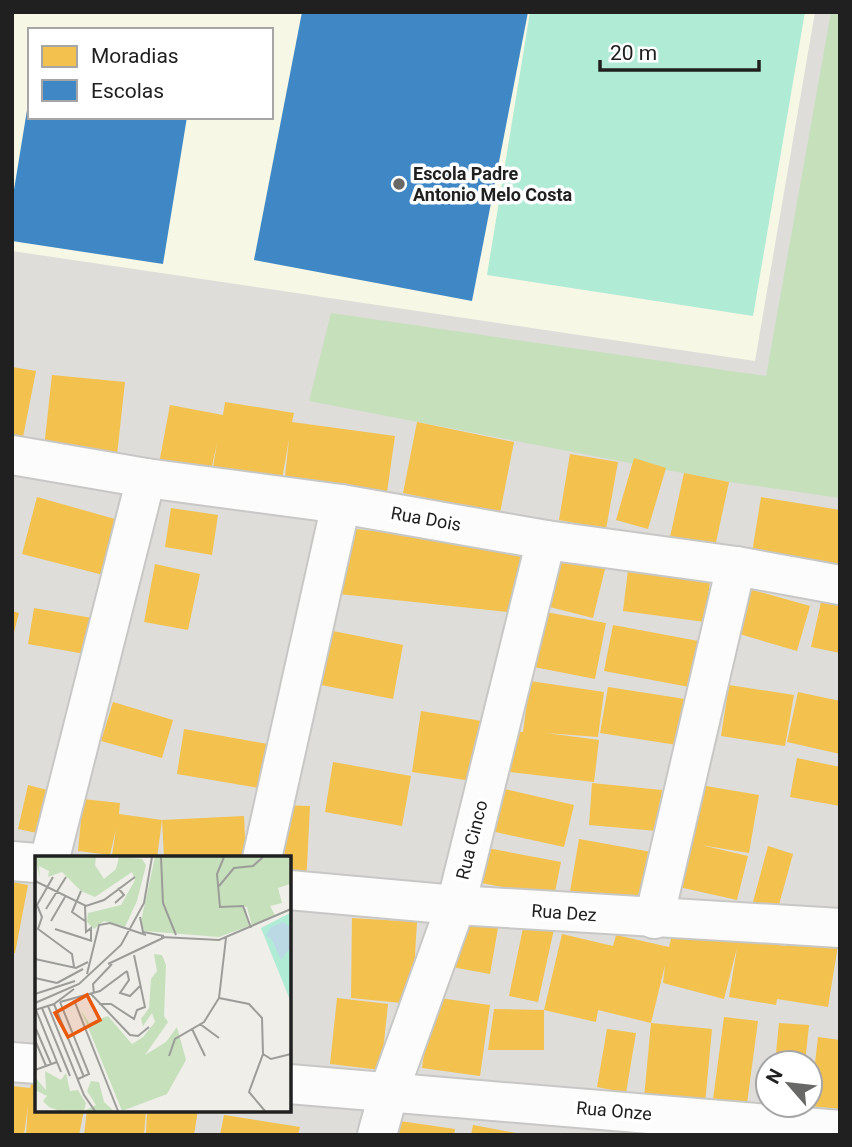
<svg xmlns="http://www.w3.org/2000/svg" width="852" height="1147" font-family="Roboto,sans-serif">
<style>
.residential{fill:#deddda;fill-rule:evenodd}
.education{fill:#f7f7e5;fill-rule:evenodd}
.forest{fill:#c6e0bc}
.pitch{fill:#b0ebd6}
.homes{fill:#f2c14e}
.schools{fill:#3f88c5}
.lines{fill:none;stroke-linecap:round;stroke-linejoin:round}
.minor-casing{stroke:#c7c7c5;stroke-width:42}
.minor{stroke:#fdfcfc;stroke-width:38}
.poi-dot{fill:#686866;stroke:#fff;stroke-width:2.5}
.labels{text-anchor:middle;stroke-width:7;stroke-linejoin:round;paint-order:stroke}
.poi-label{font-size:18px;font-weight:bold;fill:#202020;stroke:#fff;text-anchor:start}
.street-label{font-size:18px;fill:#202020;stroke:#fff}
.inset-road{fill:none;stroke:#9c9c99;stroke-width:2}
.view{fill:#e8590c;fill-opacity:0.15;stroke:#e8590c;stroke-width:3.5}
.inset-edge{fill:none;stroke:#202020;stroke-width:3.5}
</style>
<rect width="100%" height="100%" fill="#efeee9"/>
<path class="residential" d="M12,12H840V1135H12ZM30,30H271V117H30ZM37,858H289V1110H37ZM768,1063H810V1105H768Z"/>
<path class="education" d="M14,12H815L755,361L12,251ZM30,30H271V117H30Z"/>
<polygon class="forest" points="831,12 840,12 840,498 729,482 309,401 331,313 766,376"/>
<polygon class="pitch" points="530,12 805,12 753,316 487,275"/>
<g class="homes">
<polygon points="12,367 36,371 23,437 12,436"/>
<polygon points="52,375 125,382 116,464 43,457"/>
<polygon points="225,402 294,413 292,422 395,436 386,499 284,486 289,439 280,491 211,480 217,443 209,480 158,469 170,405 223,415"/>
<polygon points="417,422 514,442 500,513 403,493"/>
<polygon points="570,454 618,462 606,529 559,520"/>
<polygon points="634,458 666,468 648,529 616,520"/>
<polygon points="684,473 729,482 715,547 670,537"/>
<polygon points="37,497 122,521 107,576 22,554"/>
<polygon points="761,497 840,510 840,568 752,553"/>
<polygon points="171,508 218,515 212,555 165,547"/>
<polygon points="347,528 534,549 526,614 339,594"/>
<polygon points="559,557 605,569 593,618 546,606"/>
<polygon points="629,562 711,573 705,622 623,611"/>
<polygon points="155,564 200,574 188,630 144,622"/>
<polygon points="749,589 810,606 797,651 736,633"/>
<polygon points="821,602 840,605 840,653 811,647"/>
<polygon points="34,608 98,619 91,655 28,644"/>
<polygon points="12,611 19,613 13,636 12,636"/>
<polygon points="540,611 606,623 595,679 529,666"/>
<polygon points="613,625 709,643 700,689 604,671"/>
<polygon points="333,631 403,645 393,699 321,685"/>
<polygon points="530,681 604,692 598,737 546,733 599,740 594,782 501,771 506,730 523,732"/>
<polygon points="729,685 794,695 785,746 721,736"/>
<polygon points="608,687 685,699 677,745 600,733"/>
<polygon points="798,692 840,701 840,754 787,742"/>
<polygon points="113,702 173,720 162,758 101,741"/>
<polygon points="421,711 482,721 472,781 412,772"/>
<polygon points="184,729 273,745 265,789 177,774"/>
<polygon points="797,758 840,767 840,806 790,797"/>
<polygon points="333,762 411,776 402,826 325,812"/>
<polygon points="592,783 662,790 657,831 589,825"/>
<polygon points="28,785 51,791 42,834 18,829"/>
<polygon points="700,785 759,795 749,853 701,845 748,856 737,900 679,887"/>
<polygon points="492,786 574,805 564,847 482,829"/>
<polygon points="83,799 120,803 119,814 162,820 244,816 246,858 164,858 162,820 157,858 112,855 116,829 110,855 78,851"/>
<polygon points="282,805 310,806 306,885 289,884 289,858 280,858"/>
<polygon points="579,839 657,853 646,916 568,903"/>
<polygon points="768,846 793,854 775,919 750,913"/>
<polygon points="482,847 561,862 554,897 476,882"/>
<polygon points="12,882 28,885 15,953 12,953"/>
<polygon points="352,918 417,922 412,1004 351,998"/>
<polygon points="461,921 498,928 490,974 452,967"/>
<polygon points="675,922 739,939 786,946 788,937 838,945 828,1007 777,999 776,1005 729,997 737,948 724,999 663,983 665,965 651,1023 598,1010 596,1022 544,1010 562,934 613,946 616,935 669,947"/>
<polygon points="524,923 554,929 538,1002 509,996"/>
<polygon points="432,997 490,1005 480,1076 422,1068"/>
<polygon points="337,998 388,1004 381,1070 330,1064"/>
<polygon points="494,1009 544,1010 544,1050 488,1050"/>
<polygon points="724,1017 758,1021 746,1111 712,1107"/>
<polygon points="651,1023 712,1029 705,1104 644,1098"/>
<polygon points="779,1023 809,1025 805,1063 775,1063"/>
<polygon points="607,1029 636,1033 626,1093 597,1087"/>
<polygon points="818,1037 840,1040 840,1109 810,1106"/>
<polygon points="34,1074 37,1075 37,1110 84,1110 79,1135 26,1135 28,1106 24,1135 12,1135 12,1086 30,1088"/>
<polygon points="87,1110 146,1110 144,1135 84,1135"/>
<polygon points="147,1110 198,1110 194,1135 146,1135"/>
<polygon points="224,1115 300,1127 298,1135 220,1135"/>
<polygon points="400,1121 455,1129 454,1135 399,1135"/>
<polygon points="473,1125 516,1133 516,1135 471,1135"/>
</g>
<g class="schools">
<polygon points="302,12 528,12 472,301 254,260"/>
<polygon points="28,104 30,117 187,117 163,264 12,241 12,202"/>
</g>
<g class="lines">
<defs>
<g id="minor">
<polyline points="12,455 146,478 341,504 546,540 736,566 840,585"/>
<polyline points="50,858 146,478"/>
<polyline points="262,858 341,504"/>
<polyline points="12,861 37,863"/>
<polyline points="289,890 456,905 840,928"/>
<polyline points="654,919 736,566"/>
<polyline points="12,1062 37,1064"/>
<polyline points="289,1084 840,1130"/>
<polyline points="377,1135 389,1091 456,905 546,540"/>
</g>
</defs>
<use href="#minor" class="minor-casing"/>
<use href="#minor" class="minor"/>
</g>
<circle class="poi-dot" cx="399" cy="184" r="7"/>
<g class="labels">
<g class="poi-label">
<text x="413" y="180">Escola Padre<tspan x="413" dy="21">Antonio Melo Costa</tspan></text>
</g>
<g class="street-label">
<text transform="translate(426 519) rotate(10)" y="6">Rua Dois</text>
<text transform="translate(472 840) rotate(-76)" y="6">Rua Cinco</text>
<text transform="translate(564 913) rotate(4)" y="6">Rua Dez</text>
<text transform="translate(614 1111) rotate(5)" y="6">Rua Onze</text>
</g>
</g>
<g transform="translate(35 856)">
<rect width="256" height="256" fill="#efeee9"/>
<path d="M0,1H61L60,9L69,23L81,13L84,1L107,3L111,9L102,45L90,71L69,65L59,73L52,66L53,57L86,49L100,24L97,16L60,41L46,35L27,16L13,21L14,15L4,10L5,22ZM120,1H255V28L243,32L247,47L235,50L240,59L217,70L212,51L200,49L211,53L214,70L184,81L109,75L106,65ZM119,98L127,99L131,109L129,160L133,166L110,199L131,186L142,171L151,204L132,238L87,255L46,154L54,167L73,160L97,188L108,181L120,166L117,157L108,170L106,163L114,152L116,123L122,115ZM10,215L26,224L31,217L35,235L43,234L51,247L49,255L61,249L52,235L56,225L64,226L69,246L79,255H24L14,251L8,245L12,240L0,234V221L11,234Z" fill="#c6e0bc"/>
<path d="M255,57V144L226,72Z" fill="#b0ebd6"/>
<path d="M248,66L255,71V92L246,104L237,84L231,80L236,71Z" fill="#bad9e5"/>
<path class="inset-road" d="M126,1L128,47L141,79M189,1L182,18L185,51L208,50L216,72M18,21L2,49L7,61L3,73L37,98L39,111M0,25L51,50L69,44L100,21M184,30L199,12L218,10L228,1M46,35L37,56L50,65M80,47L89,39L83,32M50,50L51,76L56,72V86M11,53L31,21M105,61L108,76L129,80M16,65L30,41M20,73L57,85M126,81L184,84L256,53M0,103L41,112L53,106M73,108L130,81M92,115L94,124L85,137L95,140L105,130M52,118L64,69L75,67L111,79M0,122L22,127M22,127L48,113M0,138L40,125M56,138L95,179L103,180L114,171M59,138L58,128L77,108M184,142L214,148L227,162L228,198L214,236L230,255M39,144L83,255M25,146L54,218L43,223M25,146L65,135L92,115M0,147L44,128L86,89L109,47L117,1M19,148L49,221M64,148H76L99,163L102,154L110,151L99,99M13,150L49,239L60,255M7,152L35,220M0,154L19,148L39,133M1,154L26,216M165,168L184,182M1,173L16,208M157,173L170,200M0,184L11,210M228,198L236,203L256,198M134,200L140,183L169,166L184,142L191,82M0,214L22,206"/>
<path class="view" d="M52,139L65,164L33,181L20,157Z"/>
<rect width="256" height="256" class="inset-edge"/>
</g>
<rect width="852" height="1147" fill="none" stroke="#202020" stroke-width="28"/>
<rect x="28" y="28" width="245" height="91" fill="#ffffff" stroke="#a6a6a6" stroke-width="2"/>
<rect x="42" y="46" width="35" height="21" fill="#f2c14e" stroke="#a6a6a6" stroke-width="2"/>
<text x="91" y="63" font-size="21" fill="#202020">Moradias</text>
<rect x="42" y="80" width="35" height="21" fill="#3f88c5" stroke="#a6a6a6" stroke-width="2"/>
<text x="91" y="98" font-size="21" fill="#202020">Escolas</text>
<g transform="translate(789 1084) rotate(298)"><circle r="33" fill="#ffffff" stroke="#a6a6a6" stroke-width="2"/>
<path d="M0-5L12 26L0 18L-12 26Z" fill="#686866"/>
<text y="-10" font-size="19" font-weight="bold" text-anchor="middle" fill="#202020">N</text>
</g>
<path d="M600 60v10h159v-10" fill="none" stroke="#202020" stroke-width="3.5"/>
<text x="610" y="60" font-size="21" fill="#202020" stroke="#ffffff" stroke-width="5" paint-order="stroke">20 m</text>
</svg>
